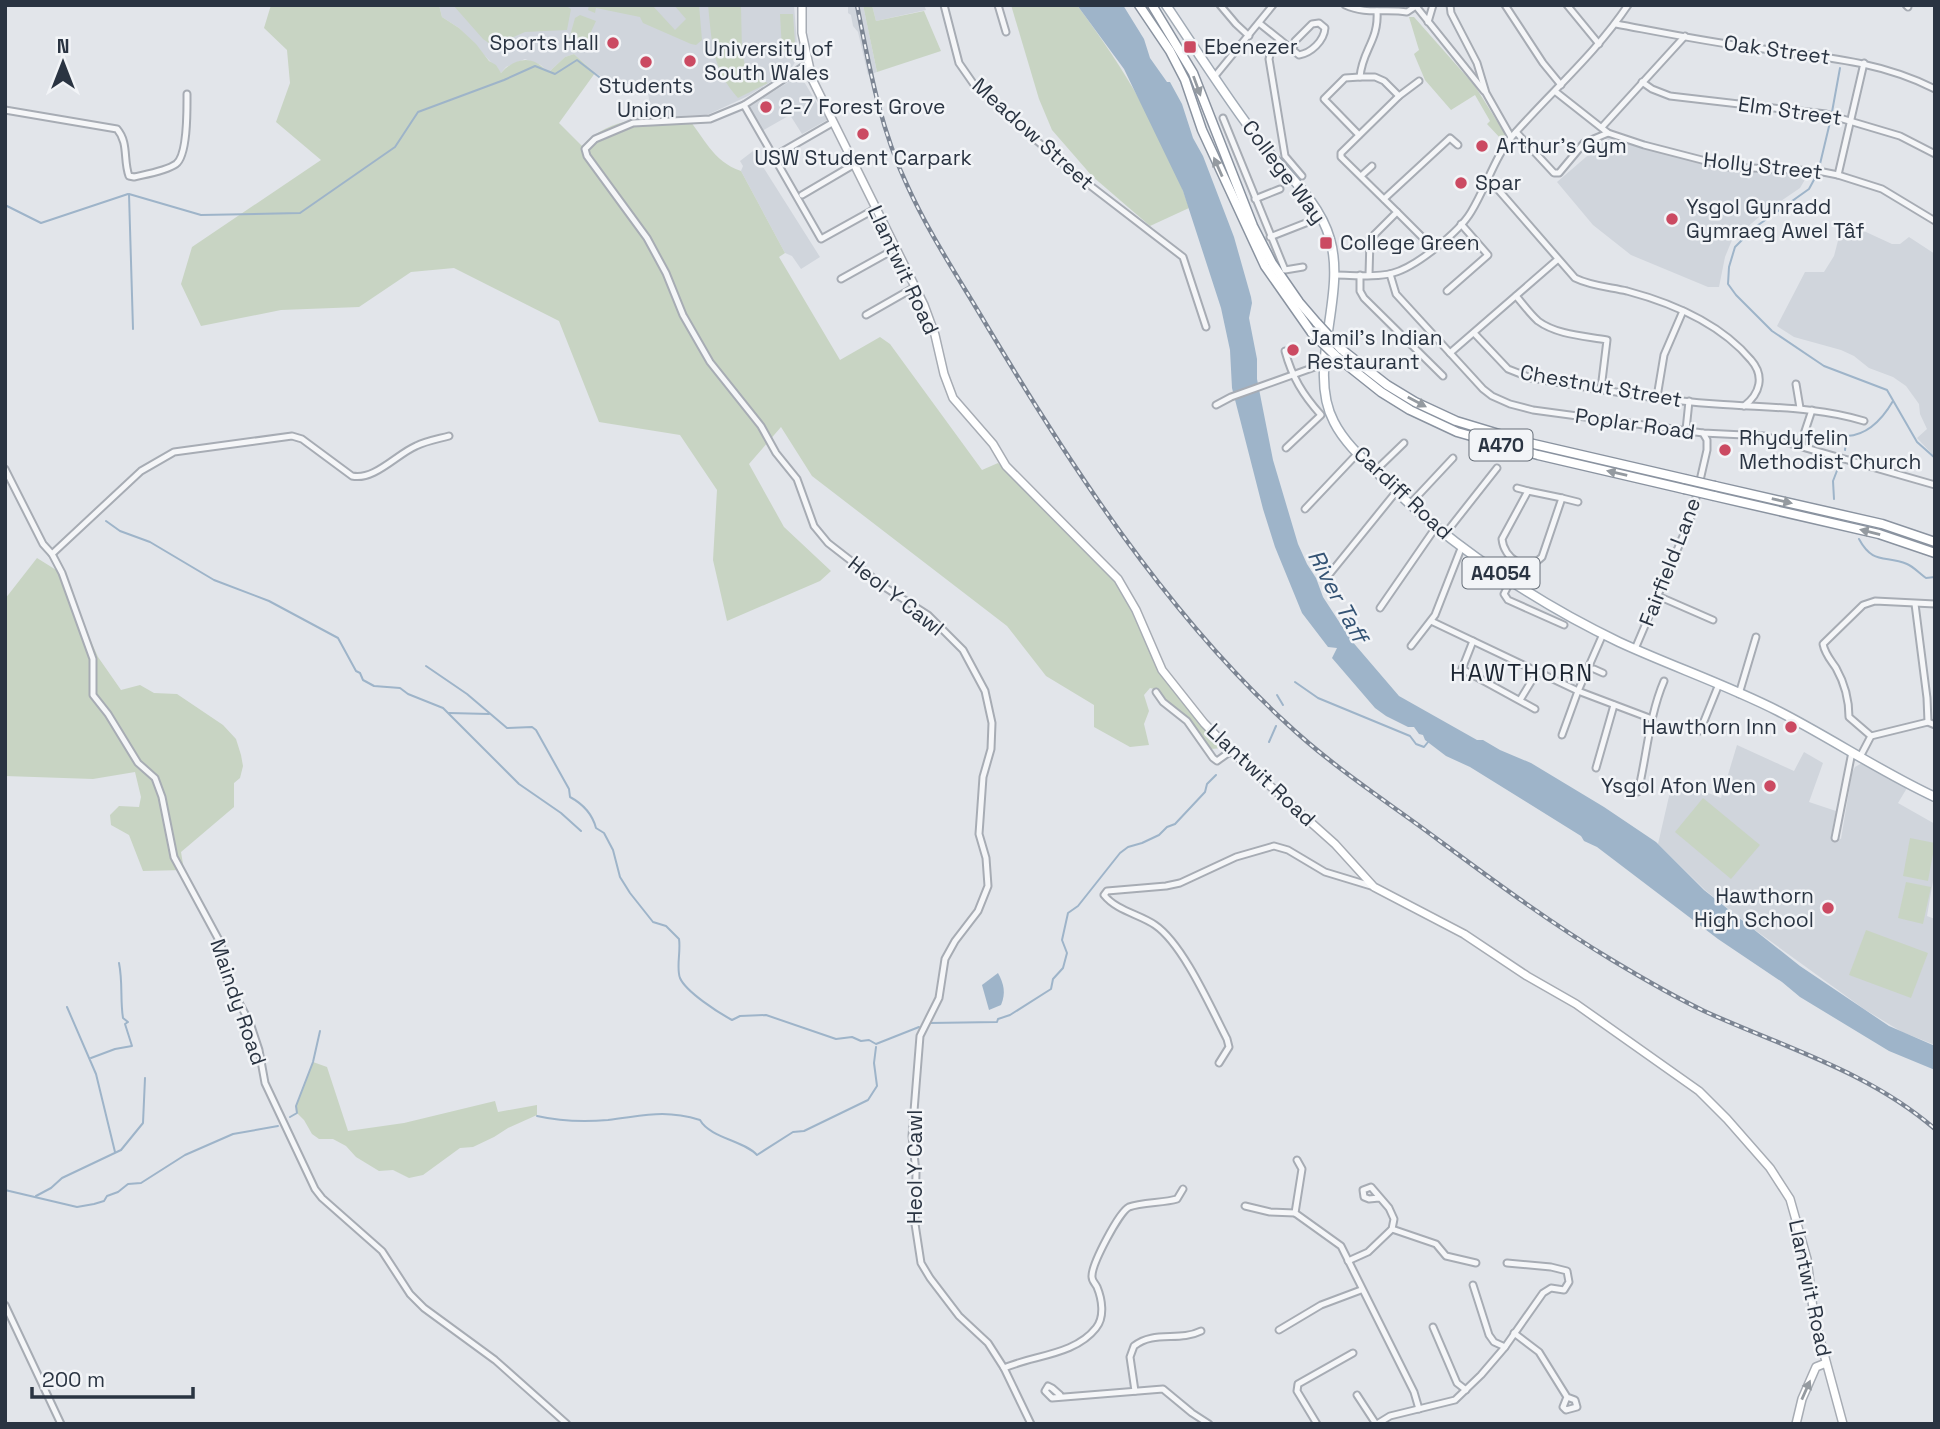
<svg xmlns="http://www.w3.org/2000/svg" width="1940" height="1429" font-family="'Space Grotesk',sans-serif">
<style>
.built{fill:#d0d5dc}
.green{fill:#c8d4c3}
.water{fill:#9eb4c9}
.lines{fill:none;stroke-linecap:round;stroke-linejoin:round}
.stream{stroke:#9eb4c9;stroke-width:2}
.minor-casing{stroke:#a7acb4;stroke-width:9}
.secondary-casing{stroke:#a7acb4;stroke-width:10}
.primary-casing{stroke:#a1aab5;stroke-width:11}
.trunk-casing{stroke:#8a93a0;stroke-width:11}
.minor{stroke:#f5f6f8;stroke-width:5}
.secondary{stroke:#fff;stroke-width:7}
.primary{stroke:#fff;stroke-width:8}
.trunk{stroke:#fff;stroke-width:8}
.rail-casing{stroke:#7c8593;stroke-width:4.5}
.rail{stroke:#f2f4f7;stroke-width:2;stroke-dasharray:5;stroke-linecap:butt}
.trunk-bridge-casing{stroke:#8a93a0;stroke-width:11;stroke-linecap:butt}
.trunk-bridge{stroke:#fff;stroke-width:8}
.oneway{fill:#949aa0}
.poi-dot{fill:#cb4a62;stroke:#f2f4f7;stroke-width:2.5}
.labels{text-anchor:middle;stroke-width:5;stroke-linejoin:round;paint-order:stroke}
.shield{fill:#f2f4f7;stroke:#666e78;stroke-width:2}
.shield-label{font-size:19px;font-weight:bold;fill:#2a3442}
.poi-label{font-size:21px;fill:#2a3442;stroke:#f2f4f7;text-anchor:start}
.street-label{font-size:21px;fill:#2a3442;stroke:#f2f4f7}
.water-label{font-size:23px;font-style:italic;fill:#355475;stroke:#f2f4f7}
.quarter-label{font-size:24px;letter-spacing:2px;fill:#1c2532;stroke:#f2f4f7}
</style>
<rect width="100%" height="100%" fill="#e2e5ea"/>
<g class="built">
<polygon points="439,5 794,5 798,57 791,69 748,96 707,115 652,117 647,87 630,84 616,84 595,73 574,54 565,57 550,71 547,72 541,65 525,59 506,67 501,73 459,28 442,17"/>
<polygon points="848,5 863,5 877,72 868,75 858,32 853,26 851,15 848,13"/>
<polygon points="872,5 924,5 926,10 876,21"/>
<polygon points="800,75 827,120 802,134 790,115 762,131 748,107"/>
<polygon points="1608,138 1714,166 1756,173 1807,173 1807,176 1800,188 1765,212 1732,240 1725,257 1719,287 1708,287 1631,255 1593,225 1557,182"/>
<polygon points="753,151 820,257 801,269 792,256 785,253 741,171 743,166 740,161"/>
<polygon points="1866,232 1892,244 1900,244 1909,237 1935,254 1935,457 1917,438 1927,429 1920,414 1919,404 1906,386 1893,377 1869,368 1854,356 1841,350 1794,337 1777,326 1805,272 1824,272 1834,256 1840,233"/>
<polygon points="1737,745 1794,771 1804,752 1823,763 1809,802 1836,811 1831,837 1841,839 1852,773 1855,767 1862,763 1907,788 1898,803 1935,824 1935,869 1927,916 1935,919 1935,1045 1902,1032 1864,1009 1755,930 1705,890 1658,844 1673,779 1721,798"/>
</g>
<g class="green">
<path d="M271,5H439L442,17L459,28L476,44L489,61L496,65L501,73C514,58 533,54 546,71H550L565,57L574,54L595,73L559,123L582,146C612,115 647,119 686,116C705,138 712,161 741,171L785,253L779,257L840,360L880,337L890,344L982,470L998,463L1114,581L1131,610L1159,672L1222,748L1211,749L1189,720L1166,700L1158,690L1150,688L1144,695L1149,711L1144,724L1149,745L1130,747L1094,727V705L1046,676L1007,626L812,476L781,427L749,464L784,527L831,571L820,581L727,621L713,560L717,490L680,435L599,422L559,321L454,268L411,272L359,307L281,310L201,326L181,284L192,247L321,160L276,122L290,83L287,50L264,28Z"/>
<polygon points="453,5 565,5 571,9 567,30 525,32 493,46 483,39"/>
<polygon points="589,5 652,5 675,30 686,19 674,5 699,5 702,40 696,45 691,44 643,23 640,17 596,8 595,13 588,10"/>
<path d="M708,5L741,6L742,52L747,74L768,83L738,98C712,69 712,43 708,5Z"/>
<polygon points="863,5 872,5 876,21 924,11 941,51 877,72"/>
<path d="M1011,5H1077C1123,67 1165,135 1189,208L1150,226L1092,176L1052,130L1039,99Z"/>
<polygon points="780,14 793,14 796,57 792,60 782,50"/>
<polygon points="580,15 596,21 590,34 594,36 589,46 568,43 575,18"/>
<polygon points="1409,17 1414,17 1475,86 1505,134 1504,140 1502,140 1487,124 1490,121 1475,95 1451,110 1425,80 1414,54 1419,50"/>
<polygon points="37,558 61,573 98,657 121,690 140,685 154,693 177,694 223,725 236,739 241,755 243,766 240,778 234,783 234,807 181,852 184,870 143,871 129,835 111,825 110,815 119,806 139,807 141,797 135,772 93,779 5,776 5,599"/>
<polygon points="1703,798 1760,845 1731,879 1675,832"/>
<polygon points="1910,838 1935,843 1928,881 1903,876"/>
<polygon points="1906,882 1931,887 1923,924 1898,918"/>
<polygon points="1866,930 1928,953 1911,998 1849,975"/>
<polygon points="313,1062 327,1067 348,1131 404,1123 495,1101 498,1112 537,1105 537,1115 508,1128 494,1137 473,1147 460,1148 423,1175 409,1178 393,1170 379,1171 356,1157 346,1146 333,1139 319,1139 312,1134 304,1120 297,1113 296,1106"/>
</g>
<g class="water">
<polygon points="1077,5 1123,5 1144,39 1150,58 1167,82 1170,82 1182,104 1193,138 1203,156 1234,237 1251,297 1252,303 1249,318 1257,359 1257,379 1273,460 1298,544 1307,564 1316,578 1323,597 1351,640 1399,696 1477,740 1483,740 1500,750 1531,763 1604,807 1656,842 1704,890 1800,966 1889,1026 1935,1046 1935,1070 1889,1051 1800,997 1782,982 1718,939 1597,847 1584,841 1581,836 1470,767 1446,756 1425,740 1423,735 1419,734 1414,727 1408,727 1386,716 1375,708 1332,658 1337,648 1328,647 1302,613 1275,547 1263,509 1232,388 1230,350 1221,308 1183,191 1124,69"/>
<path d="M998,973C1004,984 1006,993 1001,1005L989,1010L982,985Z"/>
</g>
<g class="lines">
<g class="stream">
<polyline points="1832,112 1840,68"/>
<polyline points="1820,164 1831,118"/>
<polyline points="1816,176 1809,189 1754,228 1735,247 1729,267 1728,284 1736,295 1772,331 1824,366 1887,390 1917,442 1935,458"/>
<polyline points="5,205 41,223 128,194"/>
<polyline points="133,329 129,194 201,215 300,213 395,147 418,112 504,80 535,66 555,74 577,60 616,90 641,90"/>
<path d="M1845,450L1847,436C1869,435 1883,418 1893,401"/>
<polyline points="1834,499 1833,481 1838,468"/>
<polyline points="106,521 120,531 150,542 214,580 269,601 338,638 356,671 360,673 363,680 374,686 400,688 408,694 443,708 519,784 561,813 581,831"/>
<path d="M1859,539C1873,565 1885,555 1907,564C1914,567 1920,574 1926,578L1935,577"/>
<path d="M426,666L467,694L507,728L532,727L536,730L569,789L570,797C583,804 592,813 596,828L604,833L613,850L620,877L630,893L653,922L666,926L679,939C681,951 676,968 680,978C686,992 719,1013 732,1020L740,1016L766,1015L836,1039L852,1037L861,1041L869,1040L876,1044L919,1027"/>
<polyline points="1295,682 1318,698 1410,736 1416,744 1424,747 1428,742"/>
<polyline points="1277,695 1283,705"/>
<polyline points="449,713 489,714"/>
<polyline points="1269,742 1276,726"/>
<polyline points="67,1007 96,1074 115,1152"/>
<polyline points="930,1023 997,1022 998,1019 1010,1015 1051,989 1053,979 1063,968 1067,953 1062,940 1068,913 1078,906 1120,853 1128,847 1142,843 1159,835 1167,827 1175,824 1205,792 1207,784 1216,775"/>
<path d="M91,1058L115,1049L132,1046L125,1024L128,1022L123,1018C120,999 123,983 119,963"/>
<path d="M537,1116C559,1121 585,1122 608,1120C644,1116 663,1109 700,1120C710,1138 745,1141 757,1155L793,1132L804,1131L868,1100L877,1086L874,1063L876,1047"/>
<polyline points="290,1117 297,1113 296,1106 313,1062 320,1031"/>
<polyline points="5,1190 77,1207 94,1204 104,1201 107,1196 118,1192 128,1184 141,1183 185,1155 233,1134 278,1126"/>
<polyline points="36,1196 51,1188 62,1178 121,1150 143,1123 145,1078"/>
</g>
<defs>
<g id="minor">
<polyline points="944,5 959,63 975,86 1070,170 1183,257 1206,327"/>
<polyline points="998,5 1006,32"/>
<polyline points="1220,5 1236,24 1249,36"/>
<path d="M1345,5C1366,15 1386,8 1407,12L1416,6"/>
<polyline points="1415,5 1484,91"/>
<polyline points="1450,5 1451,13 1477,63 1486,93 1511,137"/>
<polyline points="1505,5 1543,63 1561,85"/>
<polyline points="1567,5 1599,44"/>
<polyline points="1906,5 1908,7"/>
<polyline points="1428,22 1433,5"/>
<path d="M1259,23L1299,55C1311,53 1324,41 1325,28L1319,23L1312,24L1295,41L1293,50"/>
<path d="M1616,24C1659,32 1703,41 1748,47C1812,56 1876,59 1935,89"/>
<polyline points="1280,40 1271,51 1269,59 1285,156 1302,176"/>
<polyline points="807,64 744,105 710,119 633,123 595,139 585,149 587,156 647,238 666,273 683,315 710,362 761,426 776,453 797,479 814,526 828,543 886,588 928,615 963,650 985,691 992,723 991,749 983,777 979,834 986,858 988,886 978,911 955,941 945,959 939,998 920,1036 912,1136 916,1172 915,1224 921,1263 930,1278 959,1316 988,1343 1004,1368"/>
<polyline points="1215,76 1273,5"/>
<path d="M1360,77C1362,50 1379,41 1377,11"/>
<polyline points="1642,82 1652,89 1670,96 1826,114 1900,136 1935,154"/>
<polyline points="1556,92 1608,133 1644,145 1729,167 1818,171 1838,175 1882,189 1935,221"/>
<polyline points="744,105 821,239 875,209"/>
<path d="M5,110L117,129C129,143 123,160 129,176L134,177C147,174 166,171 176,164C188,155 187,108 187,94"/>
<polyline points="1223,118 1285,270 1303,267"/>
<polyline points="1602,127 1685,36"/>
<polyline points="1516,132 1554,173 1559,173 1584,143 1608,133"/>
<polyline points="1359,135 1324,99 1345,78 1360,77 1375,77 1384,81 1399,96"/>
<polyline points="773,157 832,123"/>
<polyline points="1838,175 1864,63"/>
<polyline points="1361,176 1372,166"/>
<path d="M1488,178L1575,278C1591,286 1609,287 1627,291C1672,303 1721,324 1751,360C1765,376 1760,394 1744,406"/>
<polyline points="802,195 853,165"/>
<polyline points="1255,199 1280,189"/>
<polyline points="1384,199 1450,138 1458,145"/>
<polyline points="1397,212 1425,240"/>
<polyline points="1270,237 1321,217"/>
<polyline points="1390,274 1396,294 1483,389 1492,396 1510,404 1533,410 1703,433 1764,436 1935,485"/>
<path d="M1334,275C1353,275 1375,278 1393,273C1416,267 1459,232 1471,212C1487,186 1495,155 1515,133C1553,90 1596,53 1628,5"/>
<polyline points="1360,275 1360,291 1364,298 1443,376"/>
<polyline points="1369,275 1370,239 1397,212 1341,157 1341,153 1399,96 1419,81"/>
<polyline points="841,279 895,249"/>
<polyline points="1447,291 1488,255 1461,224"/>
<path d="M1516,296C1523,304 1530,314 1538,321C1557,335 1585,336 1607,340L1601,389"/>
<polyline points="866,315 915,287"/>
<path d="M1474,333L1508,369L1531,378C1592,388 1655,400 1716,404C1766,408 1816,406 1864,421"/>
<path d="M1285,351C1292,377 1303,395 1321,415L1286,448"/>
<polyline points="1450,353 1557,260"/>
<polyline points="1796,384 1800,408"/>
<polyline points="1657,397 1664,355 1683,311"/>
<polyline points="1216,405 1231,397 1326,363"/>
<polyline points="1686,430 1689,401"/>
<polyline points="1800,446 1812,410"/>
<polyline points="5,469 43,544 52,554 62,573 93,659 93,695 108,714 138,763 155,778 162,797 174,857 221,944 227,980 250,1023 259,1050 265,1083 315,1189 322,1198 382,1251 410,1294 424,1308 495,1360 567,1424"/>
<polyline points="1375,471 1404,443"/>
<polyline points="1517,488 1528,491"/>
<path d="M1528,491L1562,498L1542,557C1526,573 1504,559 1502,539Z"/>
<polyline points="1562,498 1578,502"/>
<polyline points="1410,504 1453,458"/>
<polyline points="1305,509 1358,453"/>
<polyline points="1445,534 1497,468"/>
<path d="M52,554L141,471L174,452L292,436L302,439L352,476C374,481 397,454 416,446C426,441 438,439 449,436"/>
<polyline points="1504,575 1513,561"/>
<polyline points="1328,576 1396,492"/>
<polyline points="1511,580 1504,594 1508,600 1564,625"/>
<polyline points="1658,596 1713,620"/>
<polyline points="1915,604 1927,698 1928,722"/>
<polyline points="1380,608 1436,527"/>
<polyline points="1431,621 1578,691 1652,719"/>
<polyline points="1473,641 1462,669 1535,709"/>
<polyline points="1411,646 1435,615 1462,546"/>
<polyline points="1635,649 1692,515 1707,450 1707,440 1703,433"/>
<polyline points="1594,669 1603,673"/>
<polyline points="1156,692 1163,702 1187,721 1213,758 1217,761 1231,751"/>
<polyline points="1739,694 1756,637"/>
<polyline points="1520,700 1537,672"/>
<polyline points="1700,731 1719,684"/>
<polyline points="1562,735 1578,691 1603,634"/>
<path d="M1871,736L1849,717C1849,699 1845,684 1836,668C1830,659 1825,654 1823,644L1863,605L1875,601L1935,604"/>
<polyline points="1860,757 1871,736 1928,722 1935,725"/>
<polyline points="1596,768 1614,705"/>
<path d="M1638,792C1647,755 1649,716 1664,681"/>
<polyline points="1835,838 1852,752"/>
<path d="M1219,1063L1229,1047L1227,1039C1211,1008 1183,944 1155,925C1139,914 1117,911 1104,895L1107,891L1166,886L1180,883L1236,857L1274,846L1288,850L1325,872L1371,886"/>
<polyline points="1297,1160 1302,1169 1295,1213 1341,1246 1414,1392 1419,1409"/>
<polyline points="1245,1206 1270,1212 1295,1213"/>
<polyline points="1392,1229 1436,1244 1446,1256 1476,1263"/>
<polyline points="1348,1261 1368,1252 1392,1229 1394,1219 1389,1208 1371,1187 1363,1190 1364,1197 1369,1199 1379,1198"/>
<polyline points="1473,1285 1489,1335 1494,1342 1505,1347"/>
<polyline points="5,1305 61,1424"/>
<polyline points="1433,1327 1457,1383 1466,1390"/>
<polyline points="1279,1330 1321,1305 1361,1290"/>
<polyline points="1514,1333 1539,1352 1567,1397 1575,1400 1577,1407 1566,1410 1563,1407 1567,1397"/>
<path d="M1135,1391L1130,1357L1134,1346C1154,1330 1179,1342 1201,1331"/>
<polyline points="1060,1395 1052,1388 1048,1386 1045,1391 1052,1398 1163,1389 1192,1413 1209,1424"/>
<polyline points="1357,1395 1376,1424"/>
<path d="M1031,1424L1004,1368C1034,1355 1075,1355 1096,1328C1105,1317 1102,1299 1097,1287C1095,1283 1092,1281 1092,1277C1091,1265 1119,1212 1129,1207C1141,1202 1164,1203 1177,1199L1183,1189"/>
<polyline points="1317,1424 1297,1391 1298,1384 1353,1353"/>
<polyline points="1377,1424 1390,1416 1455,1400 1481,1375 1505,1347 1543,1293 1551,1288 1564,1290 1569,1282 1567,1271 1551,1267 1507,1263"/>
</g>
<g id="secondary">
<polyline points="802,5 802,33 812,79 924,305 935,335 944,374 953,398 993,444 1006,466 1118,579 1136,610 1162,670 1204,723 1231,751 1335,844 1374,887 1464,934 1527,976 1576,1004 1699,1091 1727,1119 1770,1168 1790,1199 1807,1259 1814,1317 1843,1424"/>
<polyline points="1796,1424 1802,1399 1816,1367 1826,1363"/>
</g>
<path id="primary" d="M1166,5C1197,51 1227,99 1261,143C1285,173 1319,200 1330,239C1347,296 1306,369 1334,422C1346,446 1370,465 1389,484C1450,546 1541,605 1619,642C1671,666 1727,685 1778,711C1831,738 1881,772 1935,797"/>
<g id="trunk">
<polyline points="1139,5 1170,51 1185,80 1202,130 1265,266 1312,333"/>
<polyline points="1152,5 1193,73 1253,226 1272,263 1299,302 1317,323"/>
<polyline points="1341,349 1387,385 1415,402 1456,421 1525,442 1685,479"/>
<polyline points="1337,357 1381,392 1410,410 1457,432 1538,455 1684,489"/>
<polyline points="1715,486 1882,524 1935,542"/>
<polyline points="1714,496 1879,534 1935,553"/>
</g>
</defs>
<use href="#minor" class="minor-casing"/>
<use href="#secondary" class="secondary-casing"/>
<use href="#primary" class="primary-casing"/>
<use href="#trunk" class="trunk-casing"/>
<use href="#minor" class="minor"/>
<use href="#secondary" class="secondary"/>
<use href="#primary" class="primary"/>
<use href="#trunk" class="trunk"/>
<defs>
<path id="rail" d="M857,5C869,66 880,128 907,185C929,234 960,280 987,326C1070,465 1165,611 1284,721C1327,762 1377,795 1425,830C1486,875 1547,921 1612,960C1642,978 1673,996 1704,1011C1783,1047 1868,1071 1935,1129"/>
</defs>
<use href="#rail" class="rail-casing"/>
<use href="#rail" class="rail"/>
<defs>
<g id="trunk-bridge">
<polyline points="1317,323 1341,349"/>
<polyline points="1312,333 1337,357"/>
<polyline points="1685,479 1715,486"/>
<polyline points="1684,489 1714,496"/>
</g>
</defs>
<use href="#trunk-bridge" class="trunk-bridge-casing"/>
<use href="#trunk-bridge" class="trunk-bridge"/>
</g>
<defs><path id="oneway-solid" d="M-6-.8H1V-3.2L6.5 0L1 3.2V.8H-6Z" transform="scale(1.75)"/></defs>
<g class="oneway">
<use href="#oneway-solid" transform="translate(1197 86) rotate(70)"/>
<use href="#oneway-solid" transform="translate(1218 167) rotate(-114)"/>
<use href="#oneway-solid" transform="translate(1417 402) rotate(28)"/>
<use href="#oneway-solid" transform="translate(1617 473) rotate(-167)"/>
<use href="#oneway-solid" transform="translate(1782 501) rotate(13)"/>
<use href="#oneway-solid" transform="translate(1870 532) rotate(-166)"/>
<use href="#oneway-solid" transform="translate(1806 1390) rotate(-66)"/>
</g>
<g class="poi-dot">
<circle cx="613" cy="43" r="7"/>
<rect x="1183" y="40" width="14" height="14" rx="3.5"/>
<circle cx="690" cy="61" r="7"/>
<circle cx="646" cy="62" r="7"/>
<circle cx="766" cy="107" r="7"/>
<circle cx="863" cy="134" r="7"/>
<circle cx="1482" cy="146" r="7"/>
<circle cx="1461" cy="183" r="7"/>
<circle cx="1672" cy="219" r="7"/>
<rect x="1319" y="236" width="14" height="14" rx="3.5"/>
<circle cx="1293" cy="350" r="7"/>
<circle cx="1725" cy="450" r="7"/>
<circle cx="1791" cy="727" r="7"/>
<circle cx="1770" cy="786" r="7"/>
<circle cx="1828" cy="908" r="7"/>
</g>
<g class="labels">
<g class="shield">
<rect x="1469.5" y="429.5" width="63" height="31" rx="5"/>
<rect x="1462.5" y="557.5" width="77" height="31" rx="5"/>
</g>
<g class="shield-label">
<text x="1501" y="452">A470</text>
<text x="1501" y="580">A4054</text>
</g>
<g class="poi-label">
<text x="599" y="50" text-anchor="end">Sports Hall</text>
<text x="1204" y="54">Ebenezer</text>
<text x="704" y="56">University of<tspan x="704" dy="24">South Wales</tspan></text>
<text x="646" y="93" text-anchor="middle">Students<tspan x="646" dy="24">Union</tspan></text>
<text x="780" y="114">2-7 Forest Grove</text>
<text x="1496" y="153">Arthur's Gym</text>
<text x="863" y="165" text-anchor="middle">USW Student Carpark</text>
<text x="1475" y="190">Spar</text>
<text x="1686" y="214">Ysgol Gynradd<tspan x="1686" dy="24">Gymraeg Awel Tâf</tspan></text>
<text x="1340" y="250">College Green</text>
<text x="1307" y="345">Jamil's Indian<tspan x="1307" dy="24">Restaurant</tspan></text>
<text x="1739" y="445">Rhydyfelin<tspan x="1739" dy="24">Methodist Church</tspan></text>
<text x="1777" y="734" text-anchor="end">Hawthorn Inn</text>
<text x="1756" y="793" text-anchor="end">Ysgol Afon Wen</text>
<text x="1814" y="903" text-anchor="end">Hawthorn<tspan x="1814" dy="24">High School</tspan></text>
</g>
<g class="street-label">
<text transform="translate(1777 50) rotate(8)" y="7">Oak Street</text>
<text transform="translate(1790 111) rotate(8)" y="7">Elm Street</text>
<text transform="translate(1033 134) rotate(42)" y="7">Meadow Street</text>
<text transform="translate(1763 166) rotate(6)" y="7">Holly Street</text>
<text transform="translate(1284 172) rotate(53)" y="7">College Way</text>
<text transform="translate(903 270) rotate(65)" y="7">Llantwit Road</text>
<text transform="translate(1601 386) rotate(10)" y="7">Chestnut Street</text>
<text transform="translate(1635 424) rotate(8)" y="7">Poplar Road</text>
<text transform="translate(1403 493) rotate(43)" y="7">Cardiff Road</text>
<text transform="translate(1670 562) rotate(-69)" y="7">Fairfield Lane</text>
<text transform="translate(896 596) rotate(38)" y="7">Heol Y Cawl</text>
<text transform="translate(1261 775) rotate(43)" y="7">Llantwit Road</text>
<text transform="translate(238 1002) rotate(71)" y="7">Maindy Road</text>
<text transform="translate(915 1167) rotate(-90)" y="7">Heol Y Cawl</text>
<text transform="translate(1810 1288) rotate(78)" y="7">Llantwit Road</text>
</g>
<g class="water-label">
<text transform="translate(1338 596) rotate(62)" y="8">River Taff</text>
</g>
<g class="quarter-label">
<text x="1522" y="681">HAWTHORN</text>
</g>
</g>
<rect width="1940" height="1429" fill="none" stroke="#2a3442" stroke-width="14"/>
<g transform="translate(63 63)" stroke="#f2f4f7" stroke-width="5" paint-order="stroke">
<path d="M0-5L12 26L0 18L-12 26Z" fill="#2a3442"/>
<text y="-10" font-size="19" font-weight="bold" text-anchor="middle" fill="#2a3442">N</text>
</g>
<path d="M32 1387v10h161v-10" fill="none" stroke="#2a3442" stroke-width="3.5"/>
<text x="42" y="1387" font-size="21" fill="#2a3442" stroke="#f2f4f7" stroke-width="5" paint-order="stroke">200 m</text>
</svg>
